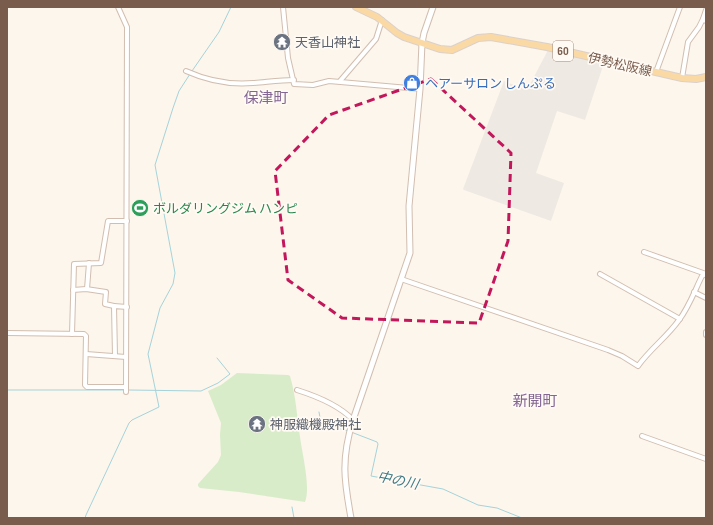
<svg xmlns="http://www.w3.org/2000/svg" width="713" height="525" font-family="'Sofia Sans Condensed','Noto Sans JP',sans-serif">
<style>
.industrial{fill:#efe9e4}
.green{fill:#d8ecc9}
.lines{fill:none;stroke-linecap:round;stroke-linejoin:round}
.stream{stroke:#a5d3da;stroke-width:1}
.minor-casing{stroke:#d1beb0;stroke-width:6}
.tertiary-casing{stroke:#d1beb0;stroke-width:7}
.primary-casing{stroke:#dad1cd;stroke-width:8}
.minor{stroke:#fff;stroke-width:4}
.tertiary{stroke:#fff;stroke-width:5}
.primary{stroke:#fbd9a5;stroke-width:6}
.marked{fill:none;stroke:#c2185b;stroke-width:3;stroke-dasharray:8 5;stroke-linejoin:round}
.labels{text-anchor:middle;stroke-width:3.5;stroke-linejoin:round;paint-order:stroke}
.shield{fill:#fffaf3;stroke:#a28b7f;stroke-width:1}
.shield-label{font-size:12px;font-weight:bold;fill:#7a5c4d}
.worship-label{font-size:13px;fill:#5b616d;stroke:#fffaf3;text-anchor:start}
.street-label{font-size:13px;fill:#7a5c4d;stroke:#fffaf3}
.shop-label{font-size:13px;fill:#366cbe;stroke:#fffaf3;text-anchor:start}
.leisure-label{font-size:13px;fill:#27864d;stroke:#fffaf3;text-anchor:start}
.water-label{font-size:14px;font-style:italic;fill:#437c86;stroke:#fffaf3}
.quarter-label{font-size:15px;fill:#846695;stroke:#fffaf3}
</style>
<rect width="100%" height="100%" fill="#fdf6ec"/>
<polygon class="industrial" points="548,50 604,63 585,120 557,111 536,173 564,183 551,221 464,190 463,189 504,81 527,90"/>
<path class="green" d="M237,373L288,375L290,376C296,396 297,417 300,437C302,453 311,488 305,502L239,492L200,488L198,486V484L218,462L221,455L220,435L221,423L208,391L221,385Z"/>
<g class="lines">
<g class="stream">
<polyline points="192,71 219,32 231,7"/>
<polyline points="7,390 124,390"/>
<polyline points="128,390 201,391 218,383 230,374 217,358"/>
<polyline points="319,412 321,423 348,431"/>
<polyline points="351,432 377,442 378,444 371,476 443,489 478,505 497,508 522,518"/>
<polyline points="292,507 294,518"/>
<polyline points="85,518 86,515 129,423 132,420 159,407 148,354 160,308 173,284 175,273 155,165 173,108 179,91 190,74"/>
</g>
<defs>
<g id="minor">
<polyline points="118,7 127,27 126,392"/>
<polyline points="283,7 288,58 294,84 313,85 329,81 420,89"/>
<polyline points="703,19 706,10"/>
<path d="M186,71C206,80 230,85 253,83C267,82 280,80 294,80"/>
<polyline points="656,72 680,7"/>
<polyline points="682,78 688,42 699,27 703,19 706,21"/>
<polyline points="340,81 376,39 382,20"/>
<polyline points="644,252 706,274"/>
<polyline points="600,274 680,319"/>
<path d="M401,279L608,350L622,356L638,366C650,349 667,337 679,320C689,307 695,290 702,276L706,274"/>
<polyline points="87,289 89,263"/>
<polyline points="73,290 86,289 106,292 105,304 114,306"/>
<polyline points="694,292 706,298"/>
<polyline points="706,332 706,335"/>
<polyline points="7,333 84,334 86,336 85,385 87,387 126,387"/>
<polyline points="72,334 74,264 101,263 108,221 127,221"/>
<polyline points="86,354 126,357"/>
<polyline points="115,356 114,306 127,307"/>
<path d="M297,390C316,396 339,405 353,420"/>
<polyline points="642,436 706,459"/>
</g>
<path id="tertiary" d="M351,518C344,480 341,459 353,420L410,253L409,206L420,89L422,43L424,33L433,7"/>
<polyline id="primary" points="356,7 377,17 397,33 404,37 440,49 452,50 478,38 491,37 547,47 682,78 696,79 706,77"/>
</defs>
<use href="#minor" class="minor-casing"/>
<use href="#tertiary" class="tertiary-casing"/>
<use href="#primary" class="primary-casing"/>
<use href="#minor" class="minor"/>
<use href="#tertiary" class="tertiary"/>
<use href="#primary" class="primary"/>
</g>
<path class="marked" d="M431,79L511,153L508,241L479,323L342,318L288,280L275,171L329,115Z"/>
<defs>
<symbol id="temple-disc" viewBox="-11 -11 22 22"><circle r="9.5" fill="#6b7280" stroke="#fffaf3"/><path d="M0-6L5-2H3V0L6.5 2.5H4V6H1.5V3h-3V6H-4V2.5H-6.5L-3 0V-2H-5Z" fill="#fff"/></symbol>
<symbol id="shop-disc" viewBox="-11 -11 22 22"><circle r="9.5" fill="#3f7fe0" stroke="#fffaf3"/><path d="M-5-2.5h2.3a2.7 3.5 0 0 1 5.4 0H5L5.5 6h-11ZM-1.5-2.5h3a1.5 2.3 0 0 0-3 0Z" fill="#fff"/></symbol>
<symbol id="stadium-disc" viewBox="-11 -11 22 22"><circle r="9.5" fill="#2e9e5b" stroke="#fffaf3"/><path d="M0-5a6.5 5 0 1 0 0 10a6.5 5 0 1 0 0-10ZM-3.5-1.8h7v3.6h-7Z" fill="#fff"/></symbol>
</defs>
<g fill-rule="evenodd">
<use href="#temple-disc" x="272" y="32" width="20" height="20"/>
<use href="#shop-disc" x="402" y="73" width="20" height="20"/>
<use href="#stadium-disc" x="130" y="198" width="20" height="20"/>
<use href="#temple-disc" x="247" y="414" width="20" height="20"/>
</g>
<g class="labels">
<rect class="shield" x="553" y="41" width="20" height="20" rx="3"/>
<g class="shield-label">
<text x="563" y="55">60</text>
</g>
<g class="worship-label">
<text x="295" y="47">天香山神社</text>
<text x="270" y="429">神服織機殿神社</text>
</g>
<g class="street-label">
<text transform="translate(620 64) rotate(13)" y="5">伊勢松阪線</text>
</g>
<g class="shop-label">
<text x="425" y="88">ヘアーサロン しんぷる</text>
</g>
<g class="leisure-label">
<text x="153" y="213">ボルダリングジム ハンピ</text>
</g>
<g class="water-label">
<text transform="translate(398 480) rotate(12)" y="5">中の川</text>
</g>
<g class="quarter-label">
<text x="266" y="103">保津町</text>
<text x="535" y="406">新開町</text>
</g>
</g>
<rect width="713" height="525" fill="none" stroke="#7a5c4d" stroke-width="16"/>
</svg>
